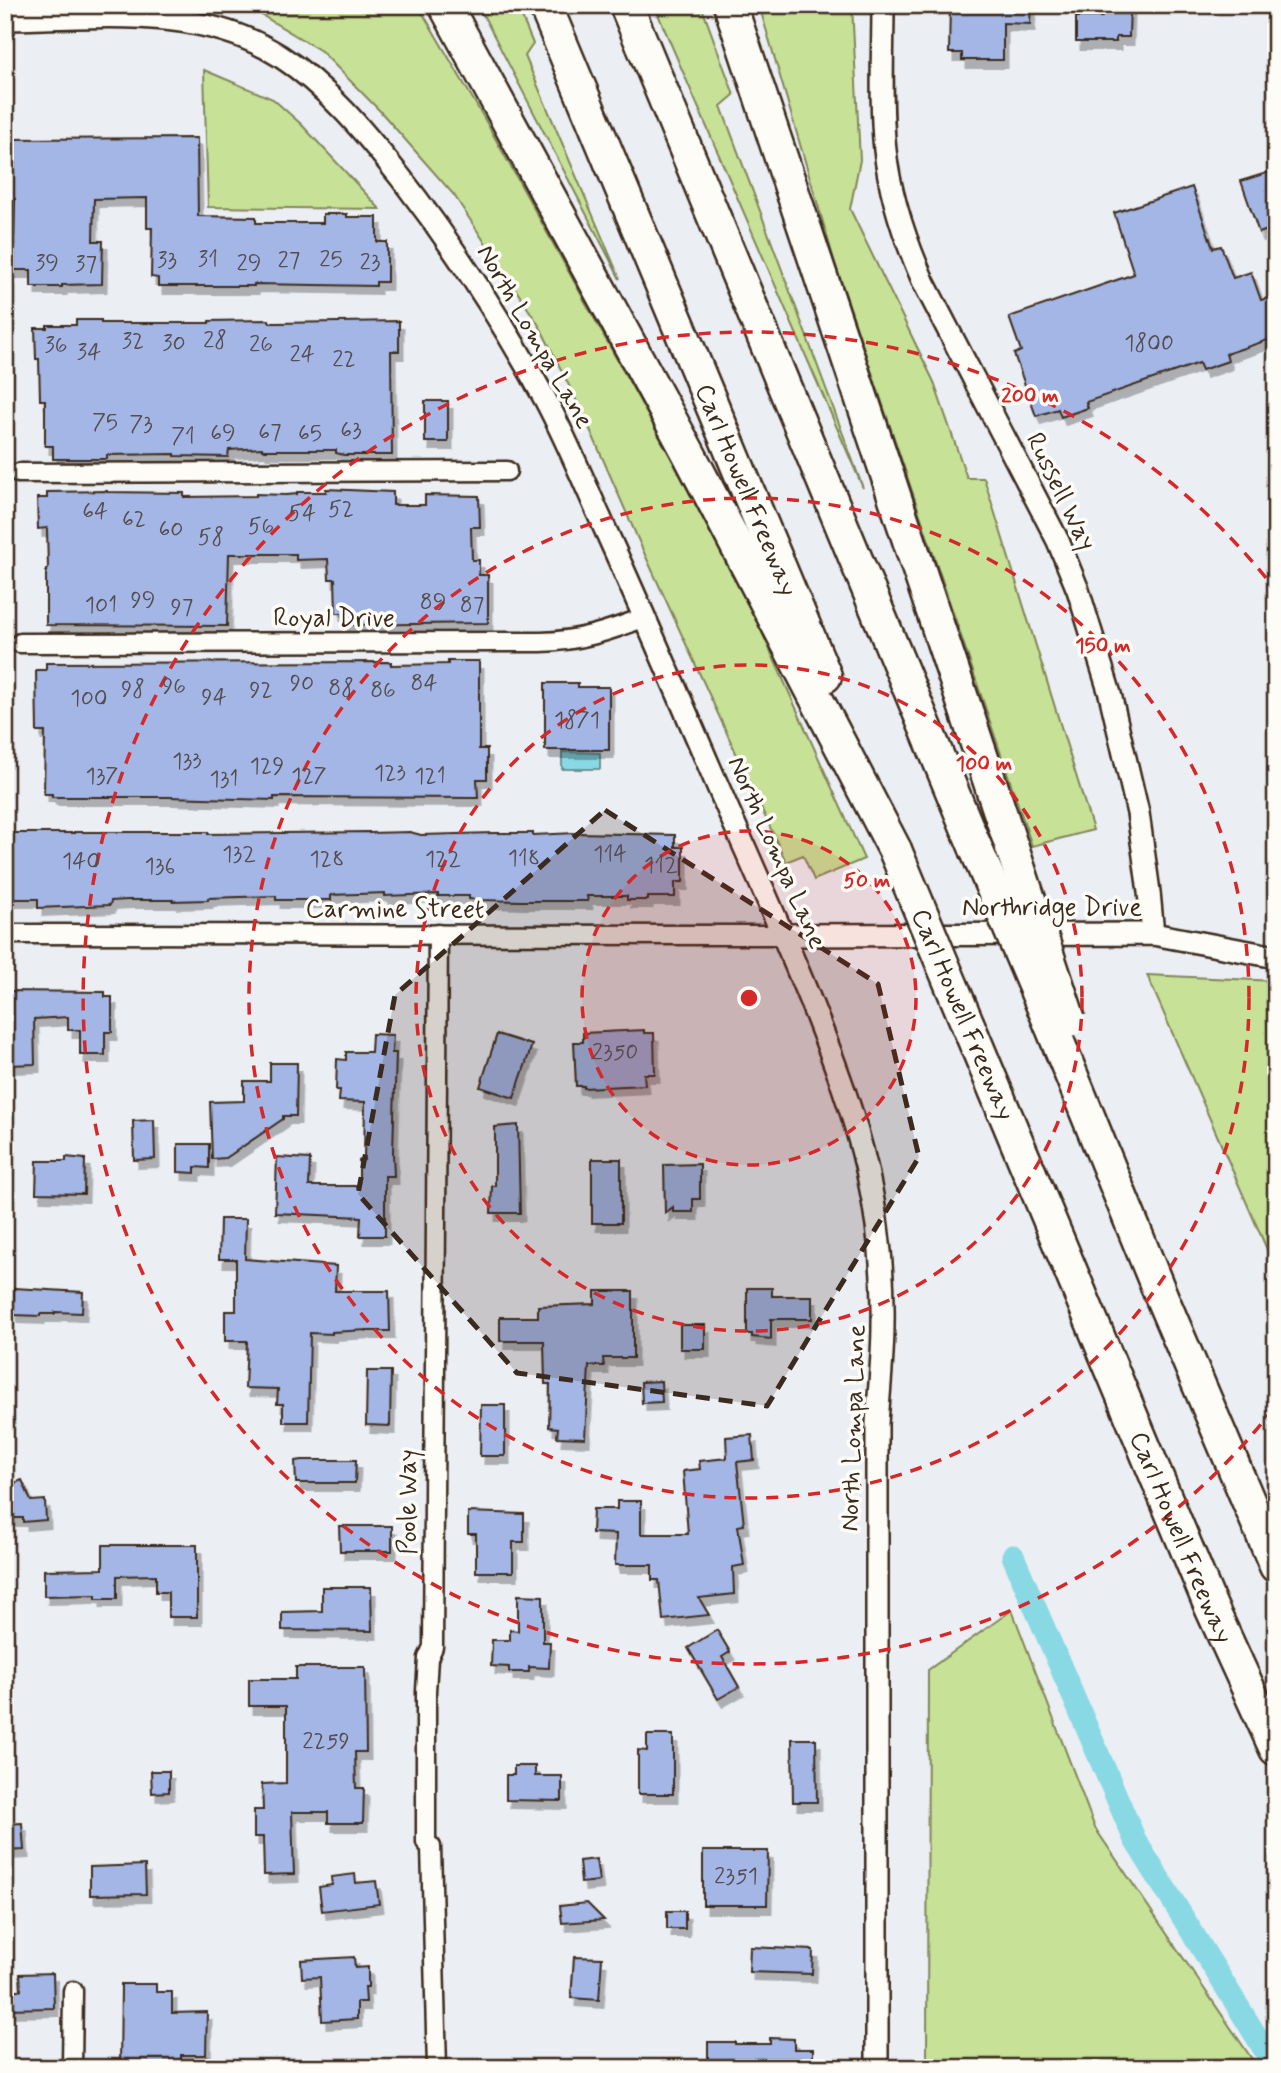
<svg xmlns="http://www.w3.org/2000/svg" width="1281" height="2073" font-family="Mynerve,sans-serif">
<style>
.green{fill:#c7e197;stroke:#81865a;stroke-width:2}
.water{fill:#89d9e5;stroke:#6a9395;stroke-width:2}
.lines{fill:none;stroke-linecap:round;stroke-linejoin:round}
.canal{stroke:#89d9e5;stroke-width:23}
.building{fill:#a3b6e5;stroke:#3b2a1e;stroke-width:2;filter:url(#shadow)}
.minor-casing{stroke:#3b2a1e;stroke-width:23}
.tertiary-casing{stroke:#3b2a1e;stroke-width:26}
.motorway-casing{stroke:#3b2a1e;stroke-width:37}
.minor{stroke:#fdfcf7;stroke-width:18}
.tertiary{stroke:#fdfcf7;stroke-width:21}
.motorway{stroke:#fdfcf7;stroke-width:32}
.motorway-bridge-casing{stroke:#3b2a1e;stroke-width:37;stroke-linecap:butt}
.motorway-bridge{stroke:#fdfcf7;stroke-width:32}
.marked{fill:#3b2a1e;fill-opacity:0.2;stroke:#3b2a1e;stroke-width:5;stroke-dasharray:14 9;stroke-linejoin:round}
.ring{fill:none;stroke:#d62828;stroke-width:3.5;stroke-dasharray:12 9}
.labels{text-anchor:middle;stroke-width:7;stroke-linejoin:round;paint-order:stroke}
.number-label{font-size:23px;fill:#554d50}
.street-label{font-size:26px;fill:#3b2a1e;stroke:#fdfcf7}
.centre{fill:#d62828;stroke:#fdfcf7;stroke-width:3.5}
.ring-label{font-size:21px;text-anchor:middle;font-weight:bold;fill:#d62828;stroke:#fdfcf7;stroke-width:7;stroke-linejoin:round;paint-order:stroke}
</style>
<defs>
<filter id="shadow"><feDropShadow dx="4.5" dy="8" stdDeviation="0" flood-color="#0004"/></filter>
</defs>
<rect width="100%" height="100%" fill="#ebeef3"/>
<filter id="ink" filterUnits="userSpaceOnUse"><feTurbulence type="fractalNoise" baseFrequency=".0143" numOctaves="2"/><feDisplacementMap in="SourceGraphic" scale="14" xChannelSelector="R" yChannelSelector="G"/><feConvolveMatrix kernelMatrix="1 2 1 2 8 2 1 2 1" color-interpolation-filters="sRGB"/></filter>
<g filter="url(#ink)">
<g class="green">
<polygon points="245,5 418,5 484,118 670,456 760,628 864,859 814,880 803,855 786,862 641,546 585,418 540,327 454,195 380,111 321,51"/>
<polygon points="478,5 517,5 533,44 525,56 620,279"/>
<polygon points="654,5 701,5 734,95 721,106 863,488"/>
<polygon points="759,5 852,5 860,160 850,209 933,380 967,478 984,478 1093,830 1032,846 835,263"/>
<polygon points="204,70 273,99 301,124 380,209 208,207"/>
<polygon points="1147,975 1276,981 1276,1270"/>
<polygon points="1012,1610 1095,1828 1258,2068 927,2068 928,1670"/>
</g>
<polygon class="water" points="562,752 600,753 600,769 562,769"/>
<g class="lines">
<polyline class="canal" points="1013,1556 1135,1840 1276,2068"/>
</g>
<g class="building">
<polygon points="950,5 1031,5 1030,24 1003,23 1003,60 962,60 962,53 949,53"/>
<polygon points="1102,5 1130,5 1129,37 1116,37 1116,42 1076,42 1076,17 1102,17"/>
<polygon points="197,138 198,216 256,217 256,223 323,223 323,214 347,214 347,217 377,217 377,242 387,242 387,282 376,282 376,286 254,284 254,286 158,286 158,278 151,277 152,228 147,228 147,198 94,199 93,241 103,241 102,284 62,285 62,287 31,287 31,270 5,270 5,236 14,236 15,199 5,199 5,139"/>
<polygon points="1276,170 1276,227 1259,233 1241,181"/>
<polygon points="1192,187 1213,248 1221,246 1233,278 1251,272 1261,300 1271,297 1276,310 1276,324 1270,327 1274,338 1226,354 1228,361 1202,370 1199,363 1086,402 1088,408 1061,417 1058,409 1036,416 1014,354 1021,351 1009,317 1134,274 1114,213"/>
<polygon points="76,320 101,320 101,323 209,323 209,321 269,320 270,323 277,323 399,321 399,351 391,351 392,455 344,455 336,453 336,450 262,450 262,448 229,450 228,457 175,456 175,454 107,455 107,459 53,459 53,446 45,446 45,400 40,400 39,359 36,359 35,328 47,328 47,325 76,325"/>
<rect x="425" y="401" width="23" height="41"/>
<polygon points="326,489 393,492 393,505 425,505 425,495 479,496 480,527 471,527 472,560 479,560 479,575 488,575 488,623 343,625 343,613 336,613 335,579 329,579 328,559 296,560 296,554 229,554 227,626 46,625 46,569 48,569 47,528 38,529 37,498 47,498 47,492 107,491 107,492 184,493 184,497 256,496 256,494 286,495 297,494 297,492 326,492"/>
<polygon points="448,661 479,661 479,749 487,749 487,779 477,779 478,798 274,797 274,800 168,797 52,797 52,794 44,794 45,732 37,732 36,670 46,670 46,663 391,662 391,665 448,664"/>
<polygon points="545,683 578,683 578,687 609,687 609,750 545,750"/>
<polygon points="74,832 208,832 208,834 369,832 369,833 410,832 421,835 494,833 533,833 533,835 576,833 675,835 675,847 683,847 683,882 675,882 675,897 648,897 648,900 627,900 627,896 587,896 588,901 520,901 480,900 469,899 469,896 438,896 438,894 385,896 385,893 331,895 331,900 276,900 276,896 208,898 208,900 173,901 173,900 128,900 111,901 110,905 38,908 38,899 5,899 5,833 74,833"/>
<polygon points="5,991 105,992 105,997 112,997 112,1032 105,1032 105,1055 80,1055 80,1030 68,1030 68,1017 34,1019 35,1064 10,1065 10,1047 5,1047"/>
<polygon points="644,1030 644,1033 654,1033 655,1074 644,1074 645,1085 584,1088 584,1086 576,1086 574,1042 583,1042 583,1033"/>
<polygon points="372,1034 393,1035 392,1053 396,1053 393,1152 394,1176 385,1176 385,1236 360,1236 361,1217 275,1213 277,1157 310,1159 309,1186 359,1186 359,1160 364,1160 365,1102 339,1101 340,1090 336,1090 337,1059 346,1060 346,1052 371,1052"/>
<polygon points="497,1034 532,1045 514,1098 480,1087"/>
<polygon points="270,1063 297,1063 296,1116 283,1116 283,1119 226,1158 212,1159 210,1102 244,1101 244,1081 270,1081"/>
<polygon points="154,1120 155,1159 134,1160 133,1121"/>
<polygon points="518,1125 520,1213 491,1213 492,1186 495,1186 495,1127"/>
<polygon points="178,1144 209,1144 209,1168 195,1167 195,1173 178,1172"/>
<polygon points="66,1157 85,1159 84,1194 36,1193 37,1161 66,1161"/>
<rect x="592" y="1159" width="29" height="64"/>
<polygon points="700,1164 700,1199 693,1199 693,1212 673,1212 673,1207 665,1213 664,1165"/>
<polygon points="220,1219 246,1219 245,1259 336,1266 335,1291 389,1291 390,1331 367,1331 367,1330 332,1332 332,1334 310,1333 308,1422 283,1422 283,1404 277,1404 278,1389 245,1388 247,1341 225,1341 225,1311 236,1311 236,1259 219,1259"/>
<polygon points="14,1288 83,1292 82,1313 55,1312 55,1314 40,1314 40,1316 13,1315"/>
<polygon points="747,1288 772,1288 772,1296 812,1296 812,1319 771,1319 771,1339 752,1337 752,1334 747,1334"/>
<polygon points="595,1291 633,1291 633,1358 603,1358 604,1366 589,1366 585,1438 557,1437 558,1428 549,1427 550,1384 545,1384 544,1341 500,1341 500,1317 538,1317 538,1306 595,1304"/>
<rect x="680" y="1325" width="25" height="24"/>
<polygon points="367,1371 391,1371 390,1426 366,1425"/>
<polygon points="661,1381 662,1402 642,1403 641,1382"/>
<polygon points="481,1405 505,1405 505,1456 480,1456"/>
<polygon points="752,1435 754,1460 737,1462 744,1525 738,1526 744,1565 733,1567 734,1594 699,1598 709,1615 663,1620 659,1580 652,1580 652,1565 615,1565 616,1534 592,1533 593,1509 617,1509 617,1501 641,1501 641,1534 688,1534 683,1471 700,1469 699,1461 727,1458 726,1437"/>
<polygon points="302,1460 356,1460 355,1483 296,1483 295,1461"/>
<polygon points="22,1480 31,1501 45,1500 46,1520 23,1522 23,1518 5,1518 5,1487"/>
<polygon points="468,1512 524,1514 524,1542 513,1542 513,1572 476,1572 476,1534 468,1534"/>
<polygon points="339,1526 392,1526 392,1551 340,1551"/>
<polygon points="103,1545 197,1545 197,1617 168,1617 168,1592 156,1592 156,1575 117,1576 117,1599 96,1599 96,1595 44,1596 44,1570 103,1569"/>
<polygon points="322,1587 371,1587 372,1631 282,1630 282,1612 322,1611"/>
<polygon points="518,1595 543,1596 543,1642 550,1642 549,1668 529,1667 529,1672 509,1672 509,1667 491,1666 492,1640 510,1640 510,1630 518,1631"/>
<polygon points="717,1630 730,1652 722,1657 739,1687 718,1699 688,1648"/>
<polygon points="296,1667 365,1667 366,1752 355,1752 356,1788 364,1788 363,1823 328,1823 328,1812 292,1812 294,1874 264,1875 263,1837 254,1837 254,1810 263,1810 262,1784 286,1783 286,1706 249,1706 249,1679 296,1679"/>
<polygon points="647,1735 673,1735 673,1794 638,1794 638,1750 647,1751"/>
<polygon points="792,1739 816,1739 817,1802 793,1802"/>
<polygon points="514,1766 535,1766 535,1776 562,1776 562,1801 506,1800 506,1775 514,1775"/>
<polygon points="151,1771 169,1771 169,1792 152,1793"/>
<polygon points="22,1823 24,1850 5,1851 5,1824"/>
<polygon points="703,1851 768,1851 767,1905 703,1905"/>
<polygon points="596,1859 599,1881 581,1883 579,1861"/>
<polygon points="145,1865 146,1894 90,1895 90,1867"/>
<polygon points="355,1874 356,1883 376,1881 379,1904 322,1911 319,1887 332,1885 331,1877"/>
<polygon points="587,1903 604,1920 562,1923 560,1906"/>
<rect x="667" y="1911" width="18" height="18"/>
<polygon points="750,1947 813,1950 812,1974 749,1972"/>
<polygon points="354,1957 355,1968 368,1967 368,1987 365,1987 366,2002 357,2002 357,2019 322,2021 320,1977 302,1978 301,1960"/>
<polygon points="574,1957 602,1958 599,2000 571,1998"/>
<polygon points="53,1973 54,2008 5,2009 5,1990 21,1990 20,1974"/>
<polygon points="121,1984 156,1984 156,1992 172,1992 172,2013 207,2012 206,2055 181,2055 181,2068 120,2068"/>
<polygon points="770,2038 794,2039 794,2049 813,2049 813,2068 708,2068 708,2042 735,2042 735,2044 770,2044"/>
</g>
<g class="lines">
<defs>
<g id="minor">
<polyline points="19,473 507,471"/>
<path d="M20,643L541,642C579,641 610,631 645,617"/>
<polyline points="5,934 785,935"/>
<polyline points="72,2068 73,1991"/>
<polyline points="437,2068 431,1847 426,1842 426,1691 428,1658 433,1647 438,934"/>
</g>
<g id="tertiary">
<path d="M883,5C883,53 880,102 885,150C890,197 905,240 924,283L1058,541L1078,590L1110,694L1138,813L1149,892L1153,934"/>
<path d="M5,19C97,18 199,4 280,56C328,87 366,134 401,178C455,248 503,322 545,399C568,442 586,487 606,531C645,617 682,703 719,789C752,865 786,939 816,1015C836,1066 855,1117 867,1170C878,1220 884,1273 883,1324C883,1357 879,1391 877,1424V2068"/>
<polyline points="785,935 1153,934 1276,957"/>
</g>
<g id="motorway">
<polyline points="445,5 688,452 895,850"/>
<path id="s1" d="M545,5L825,676"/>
<polyline points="626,5 976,849"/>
<polyline points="730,5 1012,848"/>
<path id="s2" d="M968,1025L1211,1607L1276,1749"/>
<polyline points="1051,1025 1162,1298 1276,1566"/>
</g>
</defs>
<use href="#minor" class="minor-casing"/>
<use href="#tertiary" class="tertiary-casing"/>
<use href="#motorway" class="motorway-casing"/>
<use href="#minor" class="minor"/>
<use href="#tertiary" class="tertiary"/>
<use href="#motorway" class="motorway"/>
<defs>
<g id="motorway-bridge">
<polyline points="1012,848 1069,1020"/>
<polyline points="976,849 1051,1025"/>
<polyline points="895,850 968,1025"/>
</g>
</defs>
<use href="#motorway-bridge" class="motorway-bridge-casing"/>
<use href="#motorway-bridge" class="motorway-bridge"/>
</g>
</g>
<path class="marked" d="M605,810L878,984L919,1157L767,1406L517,1373L358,1194L395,995Z"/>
<circle cx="749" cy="998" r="167" fill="#d62828" fill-opacity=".12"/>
<g class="ring">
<circle cx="749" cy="998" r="167"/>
<circle cx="749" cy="998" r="333"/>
<circle cx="749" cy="998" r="500"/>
<path d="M1274 1408A666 666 0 1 1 1274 588"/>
</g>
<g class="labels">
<g class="number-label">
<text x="208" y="266">31</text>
<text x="331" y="266">25</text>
<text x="167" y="267">33</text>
<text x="289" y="267">27</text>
<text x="370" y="269">23</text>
<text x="47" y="270">39</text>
<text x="249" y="270">29</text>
<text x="86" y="271">37</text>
<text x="215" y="347">28</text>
<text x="133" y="348">32</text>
<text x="174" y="350">30</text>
<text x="1149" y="350">1800</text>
<text x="261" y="351">26</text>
<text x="56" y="352">36</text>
<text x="89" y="359">34</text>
<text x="302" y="361">24</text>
<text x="344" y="366">22</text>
<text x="105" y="429">75</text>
<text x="141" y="431">73</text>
<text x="351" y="437">63</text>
<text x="270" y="439">67</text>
<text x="223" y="440">69</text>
<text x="310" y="440">65</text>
<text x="183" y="443">71</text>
<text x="341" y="516">52</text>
<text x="95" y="518">64</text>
<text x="302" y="520">54</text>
<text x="134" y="526">62</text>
<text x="261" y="533">56</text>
<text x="171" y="536">60</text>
<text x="211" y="544">58</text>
<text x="143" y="607">99</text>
<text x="433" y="609">89</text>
<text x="101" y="612">101</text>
<text x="472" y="612">87</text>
<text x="182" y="614">97</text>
<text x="302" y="690">90</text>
<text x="424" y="690">84</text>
<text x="174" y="693">96</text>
<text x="341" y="695">88</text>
<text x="133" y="696">98</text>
<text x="261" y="697">92</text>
<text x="383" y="697">86</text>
<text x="214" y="704">94</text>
<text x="89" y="705">100</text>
<text x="577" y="727">1871</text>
<text x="187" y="768">133</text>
<text x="267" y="773">129</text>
<text x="390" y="780">123</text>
<text x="102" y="783">137</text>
<text x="309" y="783">127</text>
<text x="430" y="783">121</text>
<text x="224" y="786">131</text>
<text x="239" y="861">132</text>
<text x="610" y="861">114</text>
<text x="524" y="865">118</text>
<text x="327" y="866">128</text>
<text x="443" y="866">122</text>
<text x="81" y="868">140</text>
<text x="661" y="872">112</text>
<text x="160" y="873">136</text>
<text x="615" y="1059">2350</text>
<text x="326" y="1748">2259</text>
<text x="736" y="1883">2351</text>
</g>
<g class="street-label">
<text transform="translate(536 336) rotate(60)" y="9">North Lompa Lane</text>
<text dy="9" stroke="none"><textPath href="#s1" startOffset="525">Carl Howell Freeway</textPath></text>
<text transform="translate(1062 491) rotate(64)" y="9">Russell Way</text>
<text x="334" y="626">Royal Drive</text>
<text transform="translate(778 852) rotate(66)" y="9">North Lompa Lane</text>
<text x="1052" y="915">Northridge Drive</text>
<text x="395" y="917">Carmine Street</text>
<text transform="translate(964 1014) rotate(67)" y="9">Carl Howell Freeway</text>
<text transform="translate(852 1428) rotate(-88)" y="9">North Lompa Lane</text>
<text transform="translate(407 1502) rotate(-90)" y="9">Poole Way</text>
<text dy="9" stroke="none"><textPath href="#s2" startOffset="555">Carl Howell Freeway</textPath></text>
</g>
</g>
<circle cx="749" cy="998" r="10" class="centre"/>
<g class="ring-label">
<text x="1030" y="402">200 m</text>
<text x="1103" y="652">150 m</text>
<text x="984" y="770">100 m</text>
<text x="867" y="887">50 m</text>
</g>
<rect width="1281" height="2073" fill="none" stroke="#fdfcf7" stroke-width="28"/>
<rect x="14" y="14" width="1253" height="2045" fill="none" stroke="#3b2a1e" stroke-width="2.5" filter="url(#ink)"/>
</svg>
